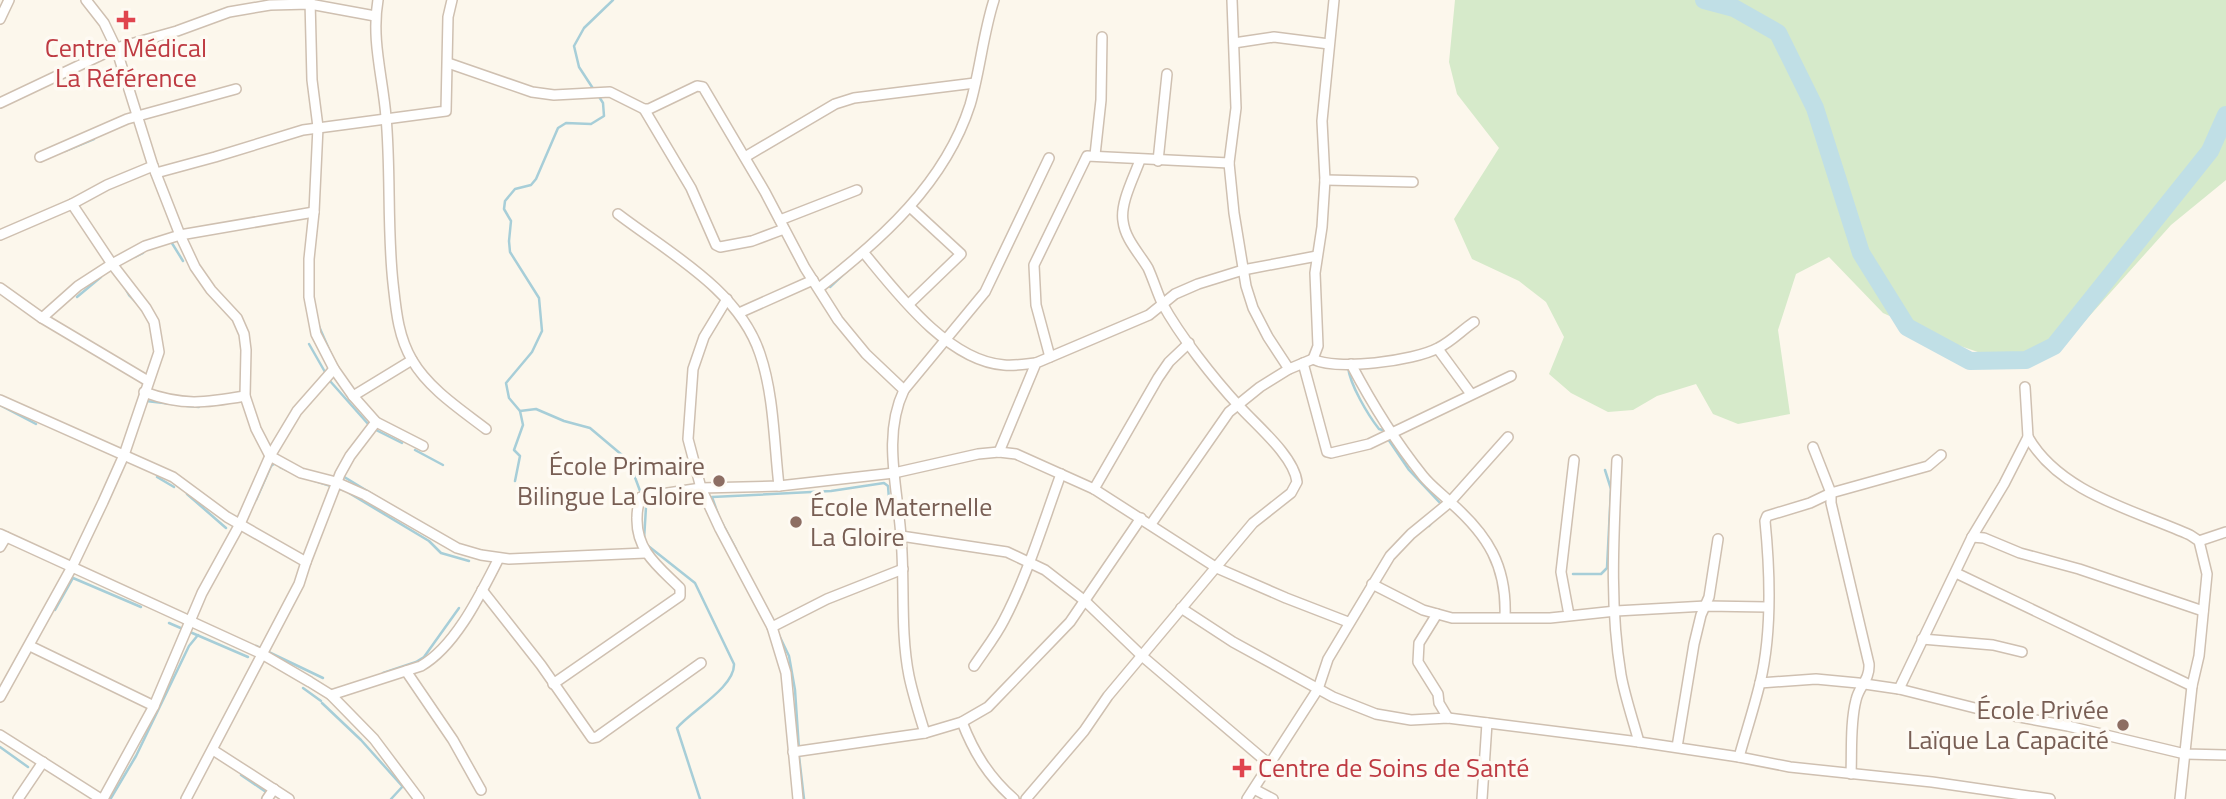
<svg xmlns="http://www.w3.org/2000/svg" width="2226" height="799" font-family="'Titillium Web',sans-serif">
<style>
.green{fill:#d6eaca}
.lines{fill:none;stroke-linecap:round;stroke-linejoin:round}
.stream{stroke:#a7ced8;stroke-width:2.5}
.river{stroke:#c0dfe6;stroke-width:18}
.minor-casing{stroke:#cfc0b1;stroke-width:12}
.minor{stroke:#fff;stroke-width:9}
.health-dot{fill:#e0444e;stroke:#fefaf3;stroke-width:2.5}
.education-dot{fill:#8d6e63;stroke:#fefaf3;stroke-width:2.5}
.labels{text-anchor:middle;stroke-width:7;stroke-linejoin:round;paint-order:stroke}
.health-label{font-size:26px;fill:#be3a42;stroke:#fefaf3}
.education-label{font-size:26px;fill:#785e54;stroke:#fefaf3;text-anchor:end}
</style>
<rect width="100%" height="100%" fill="#fcf7ec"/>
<polygon class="green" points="1455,0 2226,0 2226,180 2171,225 2059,350 2004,361 1940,339 1883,313 1829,257 1796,274 1778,330 1790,414 1738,424 1713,414 1696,384 1657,396 1633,410 1608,412 1571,393 1549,374 1564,337 1546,302 1519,281 1472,259 1454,219 1499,148 1457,94 1449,62"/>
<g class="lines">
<g class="stream">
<polyline points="594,90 579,67 574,46 584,28 613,0"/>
<polyline points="65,151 94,139"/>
<polyline points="170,240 183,261"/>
<polyline points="135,257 143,253"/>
<polyline points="830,287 848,270"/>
<polyline points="125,288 129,295 138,304"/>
<polyline points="77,297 101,277"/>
<polyline points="318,324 331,354"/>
<polyline points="309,344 325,372"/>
<path d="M1348,367C1350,385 1368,415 1379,429L1386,431"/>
<polyline points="327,382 330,381 369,425"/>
<polyline points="146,401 181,405"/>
<polyline points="0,405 36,424"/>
<polyline points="187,406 199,407"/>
<polyline points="520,411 536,409 564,421 590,428 622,455 633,472 646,507 644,540"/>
<polyline points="374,429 402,443"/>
<polyline points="1388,439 1409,470 1441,504"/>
<polyline points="415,450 443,465"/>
<polyline points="280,467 293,473"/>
<polyline points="341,475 392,506"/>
<polyline points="157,477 174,487"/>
<polyline points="309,479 343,490"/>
<polyline points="515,481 520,456 514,450 523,425 520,411 509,398 506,383 532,352 542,331 539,298 510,252 509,241 511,221 504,209 505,201 515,189 531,185 536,179 558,128 566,123 591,124 604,116 603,103 598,95"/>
<polyline points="349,493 429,541 441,553 469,561"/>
<polyline points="187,494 226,528"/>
<polyline points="256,500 271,466 275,463"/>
<polyline points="650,501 701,498"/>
<polyline points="1429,526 1435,519"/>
<path d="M647,545L695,583L734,664C735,687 691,711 677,728L700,799"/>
<polyline points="736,549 719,517 712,497 831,491 884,483 888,486 889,499"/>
<polyline points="1573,574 1601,574 1607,568 1611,489 1605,470"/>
<polyline points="55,610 73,578 141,607"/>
<polyline points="169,623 248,657"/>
<polyline points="778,633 789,656 795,690 799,749"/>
<polyline points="256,646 323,678"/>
<polyline points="383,673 416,662 424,657 459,608"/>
<polyline points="303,688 321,701"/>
<polyline points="322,703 361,740 403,787"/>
<polyline points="0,747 28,767"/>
<polyline points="799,756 804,799"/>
<polyline points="241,775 266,792 262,799"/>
<polyline points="111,798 136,756 189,646 198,635"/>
<polyline points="391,799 403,786"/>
</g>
<polyline class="river" points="1704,0 1734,8 1778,33 1815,108 1861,253 1907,327 1970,361 2026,360 2054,346 2210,151 2226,115"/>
<defs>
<g id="minor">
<polyline points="86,0 104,23 116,48 153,166 180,235 195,267 211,290 237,318 244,334 246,350 245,396 256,429 270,456 301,473 336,482 365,495 457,548 481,555 509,559 645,553"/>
<polyline points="310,0 312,80 318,127 314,212 309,259 309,297 316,334 334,369 353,396 376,422 423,446"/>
<path d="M378,0C371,40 383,78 386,117C391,172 387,228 393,283C396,310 398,336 412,360C429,389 460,409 486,429"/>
<polyline points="1232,0 1236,108 1229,163 1234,213 1246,286 1253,308 1268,337 1289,369"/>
<polyline points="0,19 9,0"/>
<polyline points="1234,43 1274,37 1329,44"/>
<polyline points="448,63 532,92 554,95 610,92 644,109 649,109 697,86 703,87 765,192 805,268 838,320 866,354 904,390"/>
<polyline points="0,103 116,48 177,31 229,12 270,5 310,4 375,16"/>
<polyline points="644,109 691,188 716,245 720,247 752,241 784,229"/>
<polyline points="1095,155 1101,100 1102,37"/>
<polyline points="40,157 127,119 236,89"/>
<polyline points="745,157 835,104 854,98 975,83"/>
<polyline points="1158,161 1167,74"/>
<polyline points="156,173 215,157 303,130 446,111 448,17 452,0"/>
<polyline points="1325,180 1413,182"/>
<path d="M618,214C669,253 739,290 760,354C774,395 774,443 779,486"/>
<polyline points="780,220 857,190"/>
<polyline points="0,235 72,204 107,185 153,166"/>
<path d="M864,253C897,293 948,361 1004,365C1015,366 1026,364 1036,363"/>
<polyline points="0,288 42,318 148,381"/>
<path d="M819,288C881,240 945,183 970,105C980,71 983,34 994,0"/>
<polyline points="727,299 704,337 693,369 688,439 701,488 720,529 772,627 786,673 798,799"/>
<polyline points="909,304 961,254 910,207"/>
<polyline points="739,313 813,280"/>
<polyline points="42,318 78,286 112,264 145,246 180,235 314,212"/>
<polyline points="1438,349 1471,394"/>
<polyline points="1050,357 1036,305 1034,265 1087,156 1229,163"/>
<polyline points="1313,359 1318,346 1315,273 1322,227 1325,180 1322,121 1334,0"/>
<polyline points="1303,363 1327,452 1331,453 1369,444 1511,376"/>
<path d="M1351,364C1372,404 1395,441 1423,476C1431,486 1441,493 1450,502C1488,535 1507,566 1505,617"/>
<path d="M144,392C182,406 205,403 245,396"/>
<polyline points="353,396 412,360"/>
<polyline points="0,400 173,477 227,517 306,562 299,584 186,799"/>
<path d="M2028,437C2060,493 2134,510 2190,535L2199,541L2207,574L2199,656L2192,686L2180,799"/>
<path d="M1813,447L1831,493V503L1869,664C1870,680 1859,686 1856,700C1850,723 1852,751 1851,774"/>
<polyline points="999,452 1036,363 1149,315 1175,294 1198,284 1243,270 1317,256"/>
<path d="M1617,460C1614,531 1609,603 1621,675C1625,697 1633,720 1639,742"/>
<polyline points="1094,489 1158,378 1169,362 1189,343"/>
<path d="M1151,524L1229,412L1260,387L1289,369L1313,359C1336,371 1414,361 1438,348C1451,342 1462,330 1474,322"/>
<polyline points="0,534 262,654 310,682 331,695 374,739 419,799"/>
<polyline points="901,536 1007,552 1045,570 1085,601 1142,656 1269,764"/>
<polyline points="1972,537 1984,538 2020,553 2079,569 2203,611"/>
<polyline points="2199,541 2226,532"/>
<polyline points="0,547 6,537"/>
<polyline points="306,562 340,474 350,456 376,422"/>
<polyline points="1956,573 2192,686"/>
<polyline points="1372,584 1423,610 1452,618 1550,618 1616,611 1706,606 1767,607"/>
<polyline points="482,590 541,665 592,738 597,737 701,663"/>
<polyline points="1181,608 1233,642 1333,697 1376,714 1411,720 1448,718 1639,742 1739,757 1790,767 1932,782 2050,799"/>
<polyline points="1437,614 1419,643 1418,662 1438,694 1439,703 1448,718"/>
<polyline points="1569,615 1561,572 1574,460"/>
<polyline points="772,627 827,599 903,569"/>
<polyline points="1922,639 1993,645 2022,652"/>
<polyline points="30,646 154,706"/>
<path d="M974,666C984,651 996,636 1004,620C1028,574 1043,523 1061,474"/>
<polyline points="406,671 453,740 481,790"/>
<polyline points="1760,683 1816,679 1858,683 1899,689 1987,711 2068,726 2185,754 2226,755"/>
<path d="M553,684L680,596V588C659,567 636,551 637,518C637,510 638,504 641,497L701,488L779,486L894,473L978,454L999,452L1016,454L1094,489L1217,568L1286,598L1348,622"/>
<polyline points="1899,689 1972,537 2004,484 2028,437 2025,387"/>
<path d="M331,695L421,666C456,646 481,593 499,558"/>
<polyline points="0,697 72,567 103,502 124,455 159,352 154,322 146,308 112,264 72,204"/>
<path d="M962,722C974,753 989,777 1014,799"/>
<path d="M925,733C919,714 913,695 909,676C900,631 905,583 901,537C898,489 882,436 904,390L985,292L1049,158"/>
<polyline points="0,735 101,799"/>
<polyline points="1677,747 1694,644 1701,615 1709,597 1718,539"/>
<polyline points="213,750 289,799"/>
<polyline points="793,752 925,733 962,722 988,707 1070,622 1141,518"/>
<path d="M1739,757C1746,732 1754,708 1760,683C1772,634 1770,571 1765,521L1767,516L1810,503L1831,493L1928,466L1941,455"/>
<polyline points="1254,789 1273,799"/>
<polyline points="18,799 43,762"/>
<polyline points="103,799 154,706 202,593 240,524 270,456 297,411 334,369"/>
<polyline points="267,799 274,789"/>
<path d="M1026,799L1084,731L1108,696L1253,523L1291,493L1297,482C1294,456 1256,425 1239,406C1214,379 1180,336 1162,303C1157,292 1153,279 1148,268C1139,253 1125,239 1123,221C1120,203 1134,177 1140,160"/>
<polyline points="1247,799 1318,689 1328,659 1390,556 1411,534 1450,502 1508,437"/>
<polyline points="1482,799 1487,723"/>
</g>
</defs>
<use href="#minor" class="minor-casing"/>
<use href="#minor" class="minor"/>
</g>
<g class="health-dot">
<path d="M122.5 9.5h7v7h7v7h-7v7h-7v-7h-7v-7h7z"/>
<path d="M1238.5 757.5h7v7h7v7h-7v7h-7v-7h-7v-7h7z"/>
</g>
<g class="education-dot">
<circle cx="719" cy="481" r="7"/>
<circle cx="796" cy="522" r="7"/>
<circle cx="2123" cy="725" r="7"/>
</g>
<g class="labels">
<g class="health-label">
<text x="126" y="57">Centre Médical<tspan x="126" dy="30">La Référence</tspan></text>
<text x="1258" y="777" text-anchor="start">Centre de Soins de Santé</text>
</g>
<g class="education-label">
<text x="705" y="475">École Primaire<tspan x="705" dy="30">Bilingue La Gloire</tspan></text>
<text x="810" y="516" text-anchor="start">École Maternelle<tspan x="810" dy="30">La Gloire</tspan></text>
<text x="2109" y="719">École Privée<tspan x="2109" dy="30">Laïque La Capacité</tspan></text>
</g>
</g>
</svg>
